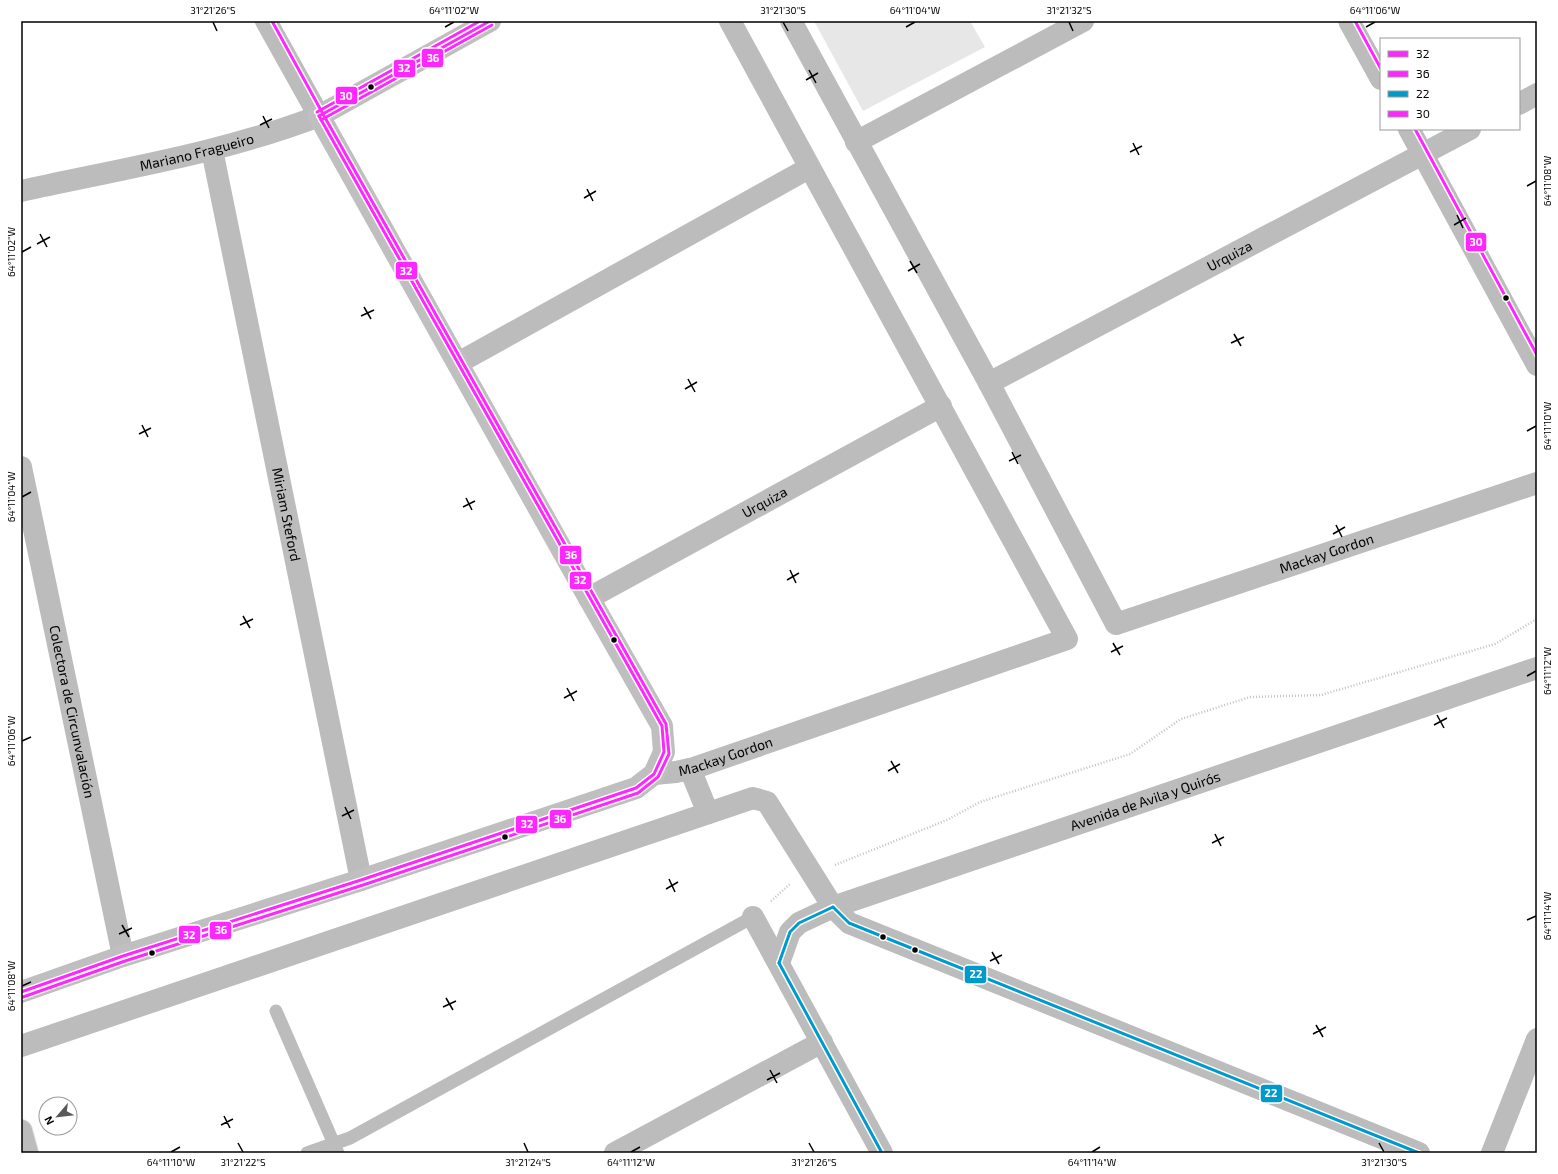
<svg xmlns="http://www.w3.org/2000/svg" width="1558" height="1174" font-family="'Exo 2',sans-serif">
<style>
.green{fill:#e7e7e7}
.lines{fill:none;stroke-linecap:round;stroke-linejoin:round}
.highway-casing{stroke:#dbdbdb;stroke-width:24}
.path{stroke:#c2c2c2;stroke-width:2.5;stroke-dasharray:1 2;stroke-linecap:butt}
.lane{stroke:#bcbcbc;stroke-width:13}
.street{stroke:#bcbcbc;stroke-width:22}
.secondary{stroke:#bfbfbf;stroke-width:22}
.highway{stroke:#bcbcbc;stroke-width:22}
.bus-1-casing{stroke:#fff;stroke-width:6}
.bus-2-casing{stroke:#fff;stroke-width:6}
.bus-3-casing{stroke:#fff;stroke-width:6}
.bus-4-casing{stroke:#fff;stroke-width:6}
.bus-1{stroke:#fe27ff;stroke-width:3}
.bus-2{stroke:#fe27ff;stroke-width:3}
.bus-3{stroke:#0099cb;stroke-width:3}
.bus-4{stroke:#fe27ff;stroke-width:3}
.ticks{fill:none;stroke:#000;stroke-width:1.5}
.bus-dot{fill:#000;stroke:#fff;stroke-width:1.5}
.labels{text-anchor:middle;stroke-width:3;stroke-linejoin:round;paint-order:stroke}
.street-label{font-size:14px;fill:#000;stroke:#fff}
.line-badge{stroke:#fff;stroke-width:1.5}
.badge-label{font-size:11px;text-anchor:middle;font-weight:bold;fill:#fff}
.neatline{fill:none;stroke:#000;stroke-width:1.5}
.ticks-label{font-size:10px;text-anchor:middle;fill:#000}
</style>
<rect width="100%" height="100%" fill="#fff"/>
<polygon class="green" points="814,21 970,21 985,47 863,111"/>
<g class="lines">
<defs>
<polyline id="highway" points="21,1131 27,1153"/>
</defs>
<use href="#highway" class="highway-casing"/>
<g class="path">
<polyline points="835,865 947,820 980,802 1130,754 1181,719 1250,697 1321,695 1495,644 1537,619"/>
<polyline points="771,901 790,884"/>
</g>
<g class="lane">
<polyline points="276,1011 338,1153"/>
<polyline points="307,1153 350,1138 753,917"/>
</g>
<g class="street">
<path id="s1" d="M791,21L989,383L1116,624L1537,483"/>
<polyline points="1349,21 1381,79"/>
<polyline points="1519,104 1537,94"/>
<polyline points="1409,129 1537,365"/>
<polyline points="856,142 1083,21"/>
<path id="s2" d="M212,150L361,880"/>
<path id="s3" d="M21,191C121,169 223,153 319,116L266,21"/>
<polyline points="458,363 809,168"/>
<path id="s4" d="M989,383L1470,129"/>
<path id="s5" d="M21,467L123,956"/>
<path id="s6" d="M589,598L941,406"/>
<polyline points="690,769 708,813"/>
<path id="s7" d="M654,774L676,772L694,768L1067,639L730,21"/>
<polyline points="753,917 882,1153"/>
<path id="s8" d="M779,963L790,932L799,923L833,907L1537,668"/>
<polyline points="21,1046 753,798 767,802 833,907 849,923 1419,1153"/>
<polyline points="615,1153 822,1042"/>
<polyline points="1492,1153 1537,1039"/>
</g>
<polyline class="secondary" points="21,992 123,956 361,880 636,788 654,774 664,752 662,726 589,598 319,116 490,21"/>
<use href="#highway" class="highway"/>
<defs>
<g id="bus-1">
<polyline points="319,116 490,21"/>
<polyline points="21,992 123,956 361,880 636,788 654,774 664,752 662,726 319,116"/>
</g>
<g id="bus-2">
<polyline points="321,120 492,25"/>
<polyline points="23,997 125,961 363,885 638,793 658,777 669,754 666,724 323,114"/>
</g>
<g id="bus-3">
<polyline points="833,907 849,923 1419,1153"/>
<polyline points="779,963 882,1153"/>
<polyline points="779,963 790,932 799,923 833,907"/>
</g>
<g id="bus-4">
<polyline points="272,21 323,114"/>
<polyline points="1355,21 1381,69"/>
<polyline points="317,112 480,21"/>
<polyline points="1415,129 1537,355"/>
</g>
</defs>
<use href="#bus-1" class="bus-1-casing"/>
<use href="#bus-2" class="bus-2-casing"/>
<use href="#bus-3" class="bus-3-casing"/>
<use href="#bus-4" class="bus-4-casing"/>
<use href="#bus-1" class="bus-1"/>
<use href="#bus-2" class="bus-2"/>
<use href="#bus-3" class="bus-3"/>
<use href="#bus-4" class="bus-4"/>
</g>
<path class="ticks" d="M213,22L217,31M783,22L788,31M1069,22L1073,31M445,27L454,22M906,27L915,22M1366,27L1375,22M809,70L816,83M806,80L818,73M263,116L269,128M260,125L272,119M1133,143L1139,155M1130,152L1142,146M1527,186L1536,181M587,189L593,201M584,198L596,191M1457,215L1463,228M1454,225L1466,218M40,234L47,247M37,244L50,237M22,252L31,247M910,261L917,273M908,271L920,264M364,307L371,319M361,316L374,310M1234,334L1241,346M1231,343L1244,337M688,379L695,392M685,389L697,382M142,425L148,437M1527,431L1536,426M139,434L151,428M1012,452L1018,464M1009,461L1021,455M22,497L31,492M466,498L472,510M463,507L475,501M1336,525L1342,537M1333,534L1345,527M790,570L796,583M787,580L799,573M243,616L250,628M240,625L253,619M1113,643L1120,655M1111,652L1123,646M1527,676L1536,671M567,688L574,701M564,698L577,691M1437,715L1444,728M1434,725L1447,718M22,741L31,737M891,761L898,773M888,771L900,764M345,807L351,819M342,816L354,810M1215,834L1221,846M1212,843L1224,837M669,879L675,892M666,889L678,882M1527,920L1536,916M122,925L129,937M119,934L132,928M992,952L999,964M990,961L1002,955M22,986L31,982M446,998L453,1010M443,1007L456,1001M1316,1025L1323,1037M1313,1034L1326,1027M770,1070L777,1083M767,1080L780,1073M224,1116L230,1128M221,1125L233,1119M238,1143L243,1152M524,1143L528,1152M809,1143L814,1152M1379,1143L1384,1152M171,1152L180,1147M631,1152L640,1147M1092,1152L1100,1147"/>
<g class="bus-dot">
<circle cx="371" cy="87" r="3.5"/>
<circle cx="1506" cy="298" r="3.5"/>
<circle cx="614" cy="640" r="3.5"/>
<circle cx="505" cy="837" r="3.5"/>
<circle cx="883" cy="937" r="3.5"/>
<circle cx="915" cy="950" r="3.5"/>
<circle cx="152" cy="953" r="3.5"/>
</g>
<g class="labels">
<g class="street-label">
<text dy="5" stroke="none"><textPath href="#s3" startOffset="180">Mariano Fragueiro</textPath></text>
<text dy="5" stroke="none"><textPath href="#s4" startOffset="272">Urquiza</textPath></text>
<text dy="5" stroke="none"><textPath href="#s6" startOffset="200">Urquiza</textPath></text>
<text dy="5" stroke="none"><textPath href="#s2" startOffset="372">Miriam Steford</textPath></text>
<text dy="5" stroke="none"><textPath href="#s1" startOffset="907">Mackay Gordon</textPath></text>
<text dy="5" stroke="none"><textPath href="#s5" startOffset="250">Colectora de Circunvalación</textPath></text>
<text dy="5" stroke="none"><textPath href="#s7" startOffset="74">Mackay Gordon</textPath></text>
<text dy="5" stroke="none"><textPath href="#s8" startOffset="413">Avenida de Avila y Quirós</textPath></text>
</g>
</g>
<g class="line-badge">
<rect x="421" y="48" width="23" height="20" rx="4" fill="#fe27ff"/>
<rect x="393" y="59" width="23" height="19" rx="4" fill="#fe27ff"/>
<rect x="335" y="86" width="23" height="19" rx="4" fill="#fe27ff"/>
<rect x="1465" y="232" width="22" height="20" rx="4" fill="#fe27ff"/>
<rect x="395" y="261" width="23" height="19" rx="4" fill="#fe27ff"/>
<rect x="559" y="545" width="23" height="20" rx="4" fill="#fe27ff"/>
<rect x="569" y="571" width="23" height="19" rx="4" fill="#fe27ff"/>
<rect x="549" y="809" width="23" height="20" rx="4" fill="#fe27ff"/>
<rect x="515" y="815" width="23" height="19" rx="4" fill="#fe27ff"/>
<rect x="209" y="921" width="23" height="19" rx="4" fill="#fe27ff"/>
<rect x="178" y="925" width="23" height="19" rx="4" fill="#fe27ff"/>
<rect x="964" y="965" width="23" height="19" rx="4" fill="#0099cb"/>
<rect x="1260" y="1084" width="23" height="19" rx="4" fill="#0099cb"/>
</g>
<g class="badge-label">
<text x="433" y="62">36</text>
<text x="404" y="72">32</text>
<text x="346" y="100">30</text>
<text x="1476" y="246">30</text>
<text x="406" y="275">32</text>
<text x="571" y="559">36</text>
<text x="580" y="584">32</text>
<text x="560" y="823">36</text>
<text x="527" y="828">32</text>
<text x="221" y="934">36</text>
<text x="189" y="939">32</text>
<text x="976" y="978">22</text>
<text x="1271" y="1097">22</text>
</g>
<rect width="1558" height="1174" fill="none" stroke="#ffffff" stroke-width="44"/>
<rect x="1380" y="38" width="140" height="92" fill="#ffffff" stroke="#999999"/>
<rect x="1388" y="51" width="20" height="6" fill="#fe27ff" stroke="#999999"/>
<text x="1416" y="58" font-size="12" fill="#000000">32</text>
<rect x="1388" y="71" width="20" height="6" fill="#fe27ff" stroke="#999999"/>
<text x="1416" y="78" font-size="12" fill="#000000">36</text>
<rect x="1388" y="91" width="20" height="6" fill="#0099cb" stroke="#999999"/>
<text x="1416" y="98" font-size="12" fill="#000000">22</text>
<rect x="1388" y="111" width="20" height="6" fill="#fe27ff" stroke="#999999"/>
<text x="1416" y="118" font-size="12" fill="#000000">30</text>
<g transform="translate(58 1116) rotate(242)"><circle r="19" fill="#ffffff" stroke="#999999"/>
<path d="M0-3L7 15L0 10L-7 15Z" fill="#595959"/>
<text y="-6" font-size="11" font-weight="bold" text-anchor="middle" fill="#000000">N</text>
</g>
<rect x="22" y="22" width="1514" height="1130" class="neatline"/>
<g class="ticks-label">
<text x="213" y="14">31°21'26"S</text>
<text x="454" y="14">64°11'02"W</text>
<text x="783" y="14">31°21'30"S</text>
<text x="915" y="14">64°11'04"W</text>
<text x="1069" y="14">31°21'32"S</text>
<text x="1375" y="14">64°11'06"W</text>
<text transform="translate(1547 181) rotate(-90)" y="4">64°11'08"W</text>
<text transform="translate(11 252) rotate(-90)" y="4">64°11'02"W</text>
<text transform="translate(1547 426) rotate(-90)" y="4">64°11'10"W</text>
<text transform="translate(11 497) rotate(-90)" y="4">64°11'04"W</text>
<text transform="translate(1547 671) rotate(-90)" y="4">64°11'12"W</text>
<text transform="translate(11 741) rotate(-90)" y="4">64°11'06"W</text>
<text transform="translate(1547 916) rotate(-90)" y="4">64°11'14"W</text>
<text transform="translate(11 986) rotate(-90)" y="4">64°11'08"W</text>
<text x="171" y="1166">64°11'10"W</text>
<text x="243" y="1166">31°21'22"S</text>
<text x="528" y="1166">31°21'24"S</text>
<text x="631" y="1166">64°11'12"W</text>
<text x="814" y="1166">31°21'26"S</text>
<text x="1092" y="1166">64°11'14"W</text>
<text x="1384" y="1166">31°21'30"S</text>
</g>
</svg>
